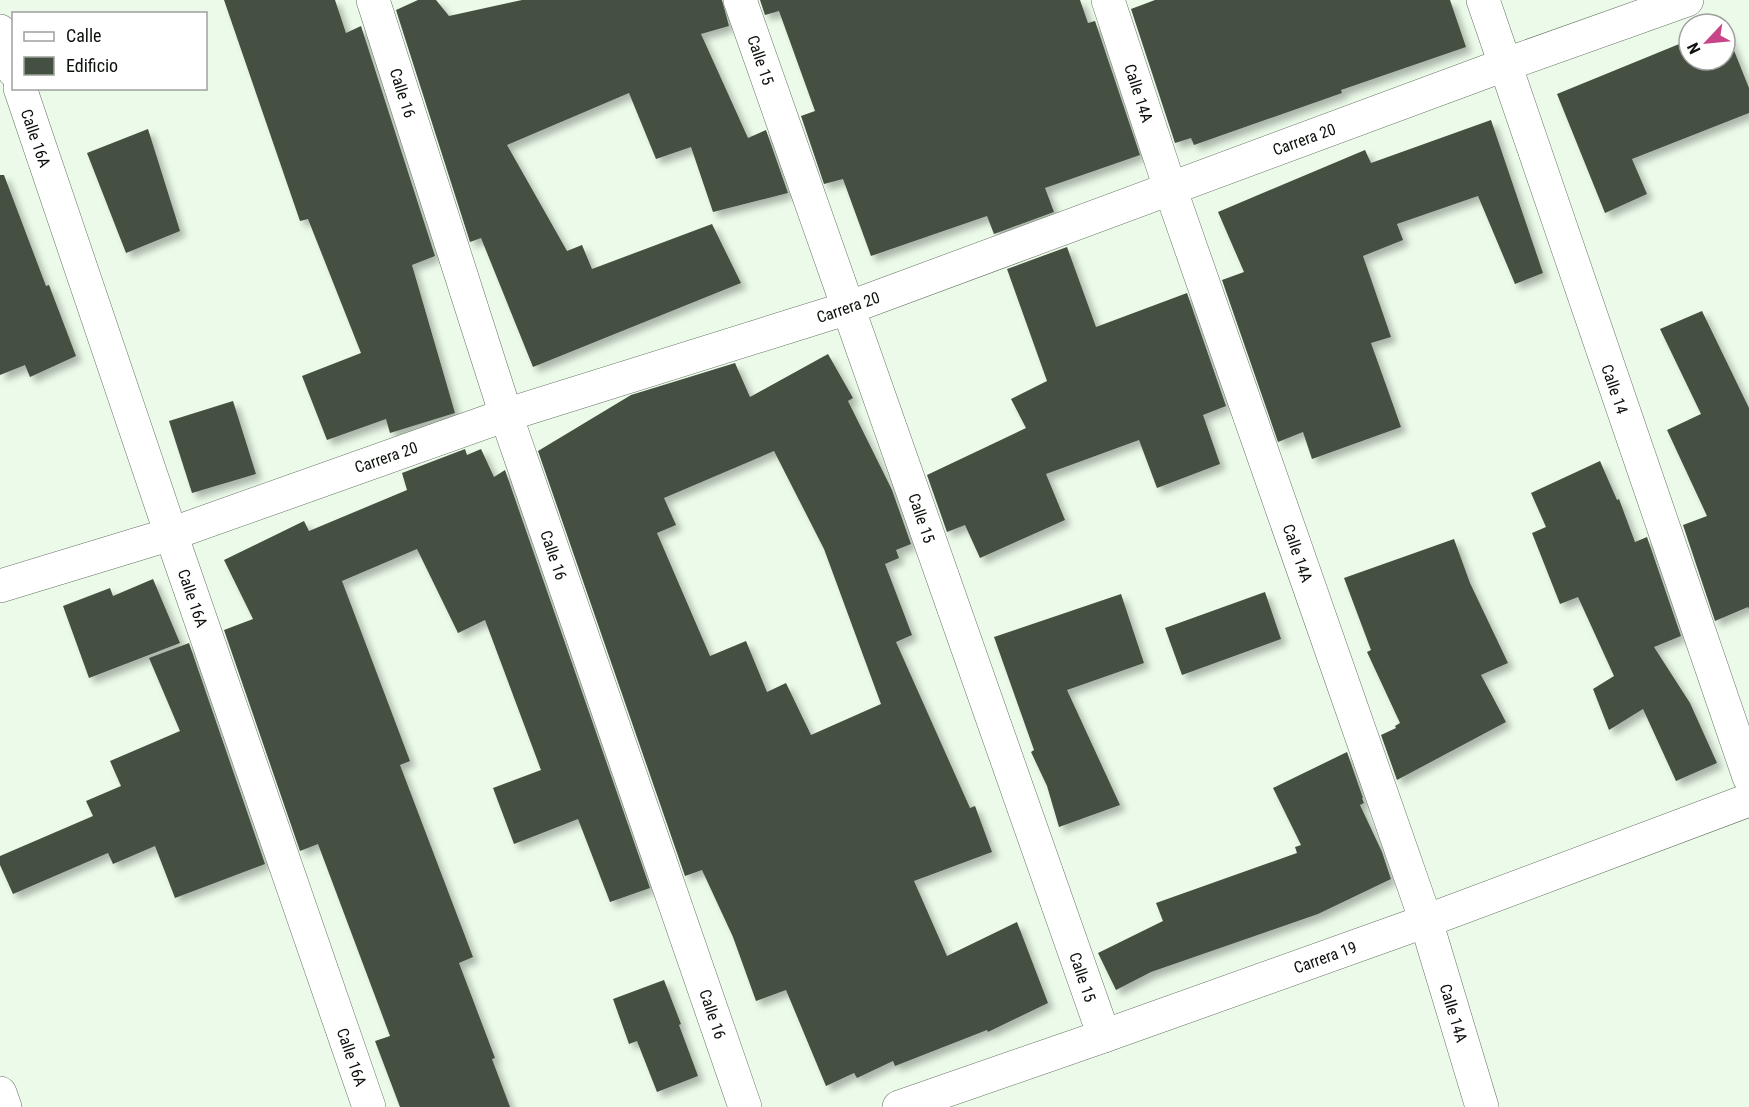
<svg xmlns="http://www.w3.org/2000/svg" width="1749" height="1107" font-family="'Roboto Condensed',sans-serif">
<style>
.building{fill:#445042;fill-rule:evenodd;filter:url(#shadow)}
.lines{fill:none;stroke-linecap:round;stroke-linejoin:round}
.street-casing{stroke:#667364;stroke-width:34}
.street{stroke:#fff;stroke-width:33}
.labels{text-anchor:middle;stroke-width:6;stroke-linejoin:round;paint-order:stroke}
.street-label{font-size:16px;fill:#0c110b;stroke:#fff}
</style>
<defs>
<filter id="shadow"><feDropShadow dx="5.5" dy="5.5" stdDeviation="3" flood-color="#0004"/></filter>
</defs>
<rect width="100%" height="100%" fill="#ebfae9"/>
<g class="building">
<polygon points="224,0 335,0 346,33 361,26 435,256 412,265 455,413 390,433 386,419 327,440 302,376 361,353 308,219 300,221"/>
<polygon points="418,0 436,0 449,16 522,0 722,0 729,26 701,34 748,138 766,130 788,193 713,212 691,147 656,159 629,93 507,145 567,251 582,245 592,269 712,224 741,283 533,367 481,238 470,242 396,10"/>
<polygon points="760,0 1080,0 1088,23 1095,21 1140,155 1045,188 1054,212 994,234 987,216 871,256 843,179 824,184 801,116 815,111 779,11 765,15"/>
<polygon points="1155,0 1450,0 1466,47 1341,90 1342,93 1194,145 1191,138 1175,143 1131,9"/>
<polygon points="1725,28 1749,88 1749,113 1632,159 1647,194 1605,213 1557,94 1689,40 1689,60 1725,60"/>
<polygon points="1491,120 1543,273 1515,284 1478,196 1397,224 1403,240 1363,256 1391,337 1371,343 1401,427 1312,459 1303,432 1278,442 1222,280 1244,272 1218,212 1365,150 1371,163"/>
<polygon points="148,129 180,231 126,253 87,153"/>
<polygon points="0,175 4,175 46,286 49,285 76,356 30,377 25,365 0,375"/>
<polygon points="1067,247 1096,327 1187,293 1226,406 1203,415 1220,464 1157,488 1139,440 1046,474 1065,520 980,558 965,525 947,532 927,475 1026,428 1011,399 1047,381 1007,269"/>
<polygon points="1702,311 1749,408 1749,609 1748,607 1715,621 1683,525 1707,516 1667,430 1701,414 1660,329"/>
<path d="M828,354L853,398L848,401L892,490L911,544L896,550L899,558L885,564L912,635L896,642L970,808L975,806L992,852L914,881L947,956L1017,922L1048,1003L988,1032L987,1030L895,1066L893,1061L857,1078L854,1073L826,1086L786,990L756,1001L733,937L702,870L685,876L538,451L631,395L735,363L750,397ZM774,451L824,549L881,704L811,735L786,683L767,692L746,641L710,656L657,533L676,525L664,498Z"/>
<polygon points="233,401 256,474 192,493 169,421"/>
<polygon points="465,449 467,455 481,449 494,477 505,470 650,888 610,902 578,819 514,844 493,788 541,770 485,620 458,633 417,549 342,581 410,761 400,765 473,957 459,963 495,1058 492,1059 510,1107 400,1107 375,1041 390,1036 318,844 300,851 224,630 253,619 224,560 304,521 309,531 407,490 402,473"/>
<polygon points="1600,461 1617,500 1619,499 1635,542 1647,537 1681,636 1654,647 1690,703 1717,763 1676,781 1643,709 1609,730 1593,689 1614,676 1578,597 1560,604 1532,533 1546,527 1531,493"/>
<polygon points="1454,539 1470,583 1508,663 1481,675 1506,722 1397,780 1381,735 1396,728 1395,726 1400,723 1367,652 1371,650 1344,578"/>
<polygon points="153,579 180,643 89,678 63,606 110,588 113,596"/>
<polygon points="1265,592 1281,639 1182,675 1165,628"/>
<polygon points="1121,594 1144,663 1067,690 1120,805 1059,827 1047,786 1031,752 1034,750 994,637"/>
<polygon points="189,643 265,864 175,898 155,846 113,864 108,853 13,894 0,865 0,856 93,816 86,801 121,786 110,761 180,731 149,658"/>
<polygon points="1347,752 1363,798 1362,798 1364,803 1360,805 1382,852 1391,879 1318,914 1151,972 1116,990 1098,953 1163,921 1156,903 1297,853 1295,847 1301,845 1273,788"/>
<polygon points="664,980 681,1024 679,1025 698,1076 657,1092 637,1041 629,1044 613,999"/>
</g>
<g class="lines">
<defs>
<g id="street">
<polyline points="373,0 506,415 745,1107"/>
<polyline points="740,0 1104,1036"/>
<polyline points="1108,0 1170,188 1426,921 1482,1107"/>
<polyline points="1483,0 1749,777"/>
<polyline points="0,31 14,71"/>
<polyline points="20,88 171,534 369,1107"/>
<polyline points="0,586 171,534 506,415 848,308 1504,65 1687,0"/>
<polyline points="0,1093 5,1107"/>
<polyline points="899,1107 1104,1036 1426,921 1749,800"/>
</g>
</defs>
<use href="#street" class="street-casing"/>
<use href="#street" class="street"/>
</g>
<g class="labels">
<g class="street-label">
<text transform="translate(761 60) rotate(71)" y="6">Calle 15</text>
<text transform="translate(403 93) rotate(72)" y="6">Calle 16</text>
<text transform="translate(1139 93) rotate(72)" y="6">Calle 14A</text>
<text transform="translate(36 138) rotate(71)" y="6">Calle 16A</text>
<text transform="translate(1304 139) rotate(-20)" y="6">Carrera 20</text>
<text transform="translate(848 307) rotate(-19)" y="6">Carrera 20</text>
<text transform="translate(1615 389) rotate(71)" y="6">Calle 14</text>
<text transform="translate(386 457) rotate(-19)" y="6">Carrera 20</text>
<text transform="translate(922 518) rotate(71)" y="6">Calle 15</text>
<text transform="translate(1298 553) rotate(71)" y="6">Calle 14A</text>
<text transform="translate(554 555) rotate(71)" y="6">Calle 16</text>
<text transform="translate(193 598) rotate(71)" y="6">Calle 16A</text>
<text transform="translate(1325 957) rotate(-20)" y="6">Carrera 19</text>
<text transform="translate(1083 977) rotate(71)" y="6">Calle 15</text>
<text transform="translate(1454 1013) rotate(73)" y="6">Calle 14A</text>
<text transform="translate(713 1014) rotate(71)" y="6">Calle 16</text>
<text transform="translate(352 1057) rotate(71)" y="6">Calle 16A</text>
</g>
</g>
<rect x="12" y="12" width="195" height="78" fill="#ffffff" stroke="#9ea09d" stroke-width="1.5"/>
<rect x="24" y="32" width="30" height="9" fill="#ffffff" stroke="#9ea09d" stroke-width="1.5"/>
<text x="66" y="42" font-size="18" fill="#0c110b">Calle</text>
<rect x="24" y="57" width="30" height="18" fill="#445042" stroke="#9ea09d" stroke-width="1.5"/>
<text x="66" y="72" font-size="18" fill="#0c110b">Edificio</text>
<g transform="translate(1707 42) rotate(244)"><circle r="28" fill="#ffffff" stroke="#9ea09d" stroke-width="1.5"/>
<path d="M0-4.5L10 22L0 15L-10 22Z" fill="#c84489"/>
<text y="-9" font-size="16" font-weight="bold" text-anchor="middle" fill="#0c110b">N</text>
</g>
</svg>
